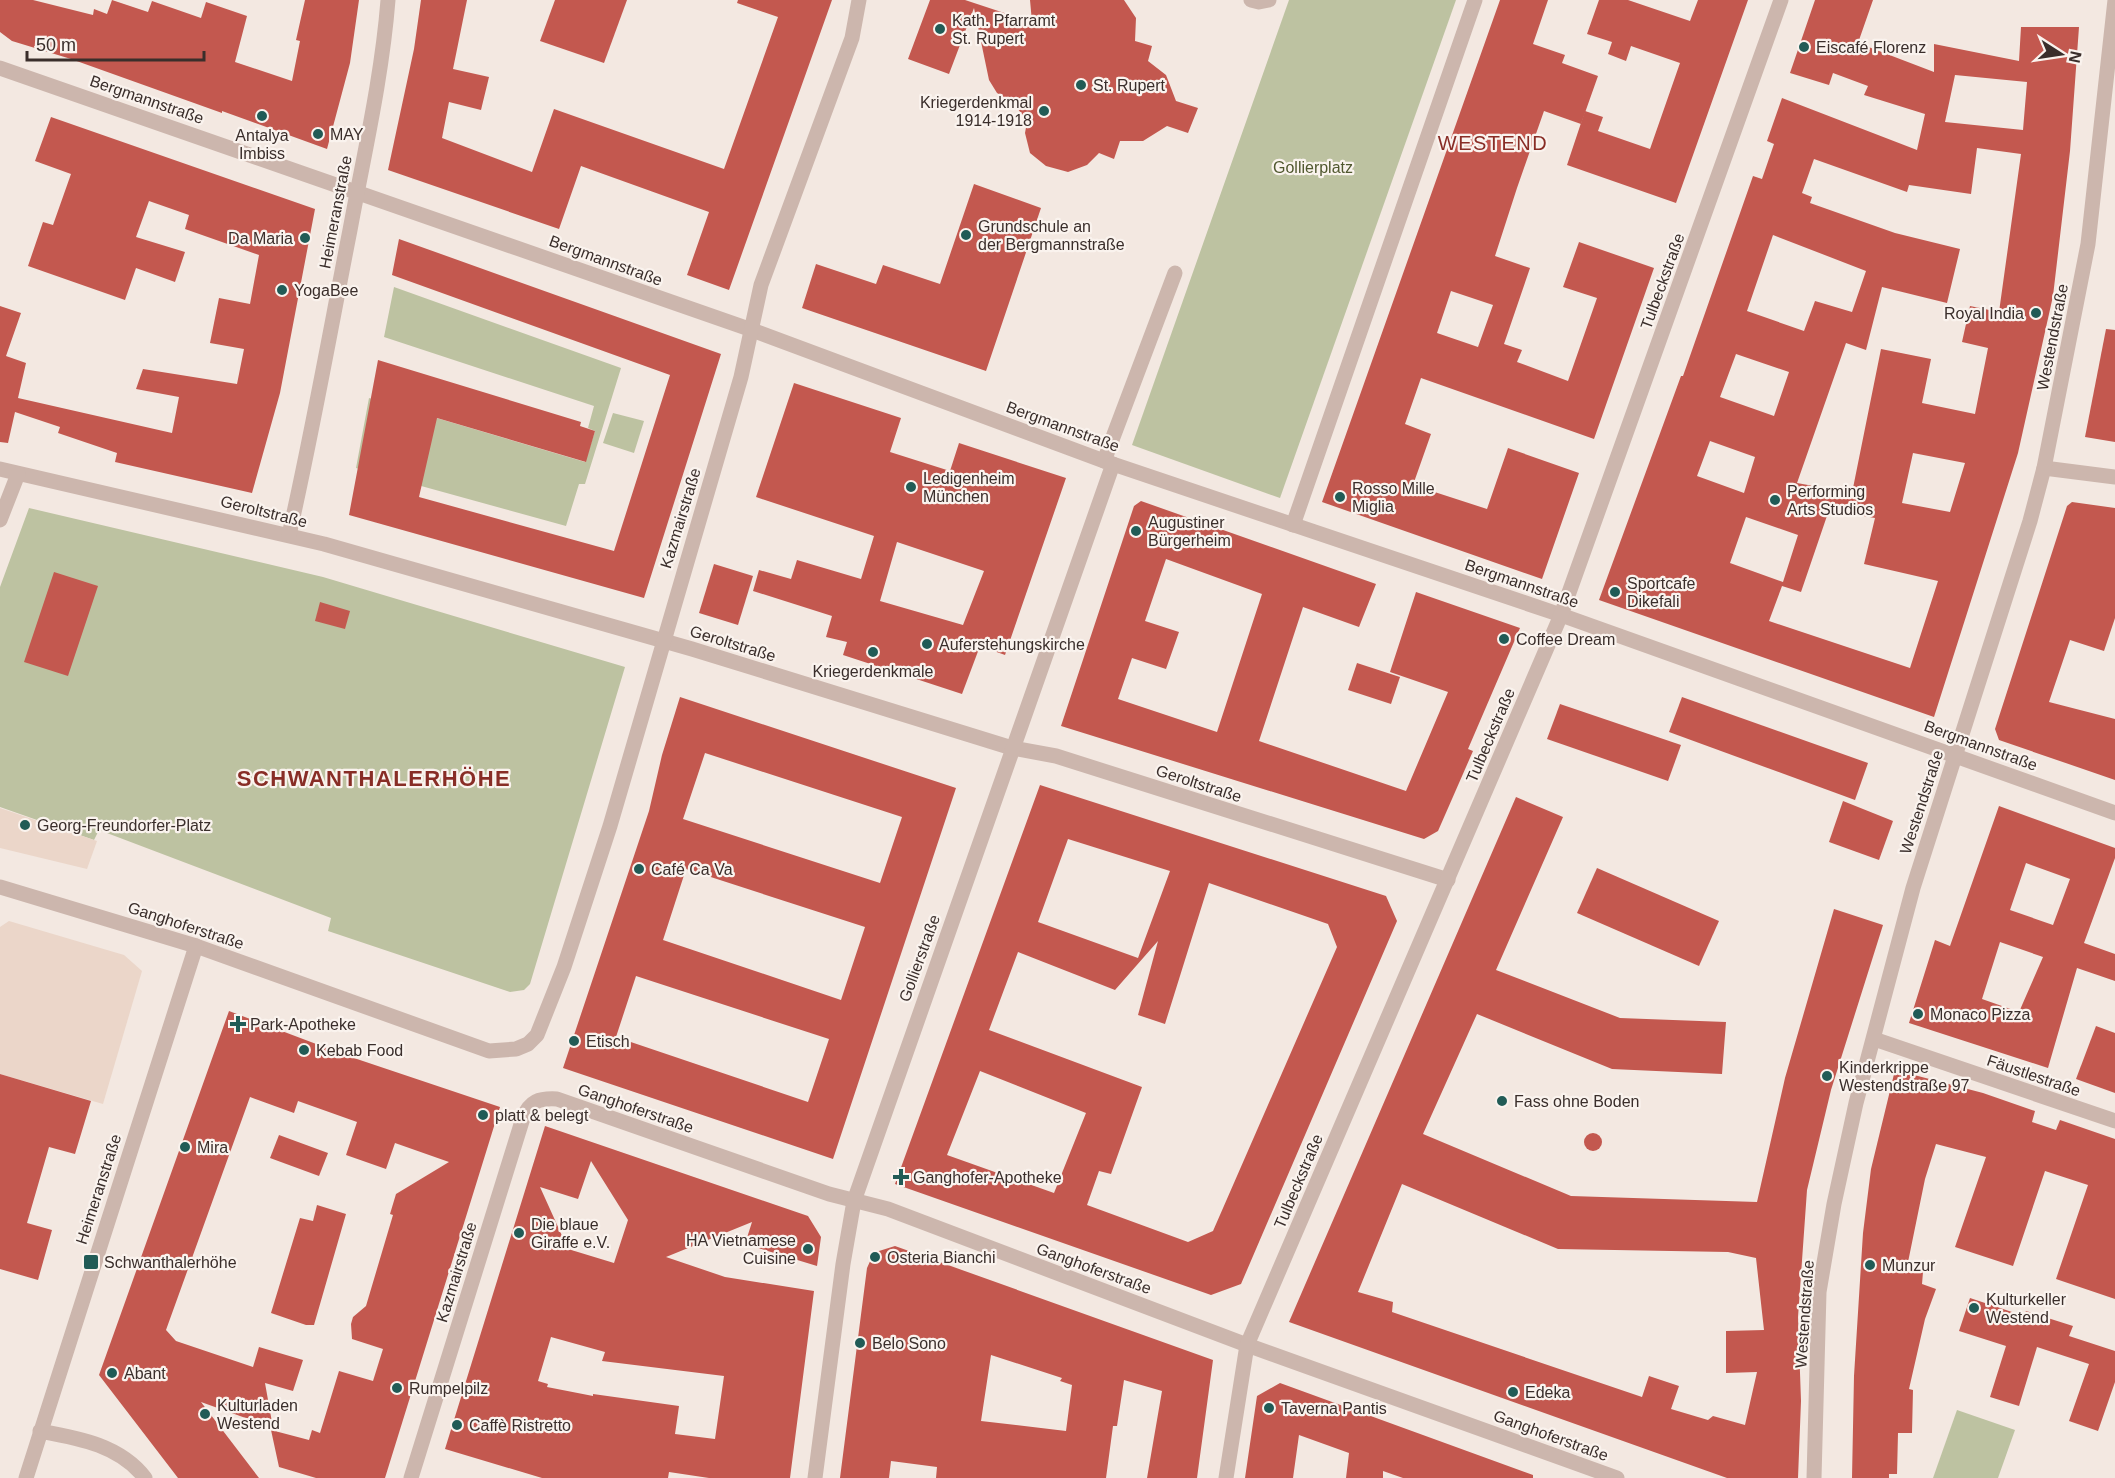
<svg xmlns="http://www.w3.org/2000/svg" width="2115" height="1478" font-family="Helvetica,sans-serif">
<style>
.green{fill:#bdc2a1}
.plaza{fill:#ebd6c9}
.building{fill:#c3584f;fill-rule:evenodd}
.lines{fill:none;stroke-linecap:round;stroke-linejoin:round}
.minor{stroke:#ccb6ad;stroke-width:15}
.poi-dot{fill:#215b56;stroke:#faf3ee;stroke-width:2}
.labels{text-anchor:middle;stroke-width:4.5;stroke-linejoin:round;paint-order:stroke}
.poi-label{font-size:16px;fill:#3a2e2b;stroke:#faf3ee;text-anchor:start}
.street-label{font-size:16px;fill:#3a2e2b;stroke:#faf3ee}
.park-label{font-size:16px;fill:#50582f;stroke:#faf3ee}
.quarter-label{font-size:20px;letter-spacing:1.5px;fill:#882d26;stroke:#faf3ee}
.district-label{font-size:22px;font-weight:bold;letter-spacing:1.5px;fill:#882d26;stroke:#faf3ee}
</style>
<rect width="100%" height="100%" fill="#f3e8e1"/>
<g class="green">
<polygon points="1289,0 1456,0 1280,498 1132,445"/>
<polygon points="394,287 621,368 585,484 579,484 566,526 356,468 369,398 585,462 595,431 588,428 594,406 384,337"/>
<polygon points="613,413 644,421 634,453 603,443"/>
<polygon points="29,508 323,577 625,667 530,984 524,990 510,992 328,931 331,918 99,830 94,840 0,807 0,587"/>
<polygon points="1957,1410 2015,1430 1998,1478 1933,1478"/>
</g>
<g class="plaza">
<polygon points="0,808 97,841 87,869 0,848"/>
<polygon points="9,921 124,955 142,971 103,1104 0,1074 0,927"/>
</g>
<g class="building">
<polygon points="0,0 33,0 93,15 94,9 107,14 112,0 148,12 152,1 201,18 206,2 247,16 235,62 292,81 300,41 296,40 305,0 359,0 350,63 327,149 222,111 222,113 71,59 12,41 0,32"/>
<polygon points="421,0 467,0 453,69 489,77 481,110 449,102 442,138 532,172 554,109 724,169 778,17 737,3 738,0 832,0 729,290 687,275 709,212 581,166 559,229 388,170 414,49"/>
<polygon points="555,0 627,0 604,63 540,41"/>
<polygon points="930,0 965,0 1032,22 1030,0 1124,0 1136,18 1135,41 1152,46 1148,61 1166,75 1176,101 1198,108 1188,133 1167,126 1143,141 1120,141 1114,159 1099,153 1087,165 1068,172 1046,166 1030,153 1025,133 1027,122 1013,102 997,93 989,80 974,8 949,74 908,59"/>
<path d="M1500,0H1548L1533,44L1565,55L1562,63L1598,76L1581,124L1544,111L1517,188L1495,256L1530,268L1504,344L1522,350L1517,362L1568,381L1597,298L1563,287L1579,242L1654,268L1594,439L1421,378L1405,424L1431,434L1413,485L1487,509L1508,448L1579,473L1542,579L1322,502ZM1451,291L1493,305L1478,347L1437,333Z"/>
<polygon points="1599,0 1628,0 1690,21 1698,0 1748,0 1676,203 1567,165 1585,111 1603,117 1598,131 1650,149 1680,63 1631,46 1626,61 1608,54 1612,42 1587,34"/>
<path d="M1815,0H1873L1858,43L1934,72V44L2019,61L2021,27H2079L2070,151L2053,296L2018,453L1934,717L1599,600L1681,376H1683L1753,176L1762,179L1774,144L1767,141L1782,98L1917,150L1925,114L1864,95L1868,86L1833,73L1829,85L1790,73ZM1955,75L2027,82L2023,130L1945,122ZM1977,148L2021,154L1999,312L1970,306L1962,342L1988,348L1975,414L1922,403L1931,359L1881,349L1852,493L1797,483L1846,343L1866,350L1882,287L1947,303L1960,249L1895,233L1810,203L1812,197L1802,193L1814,159L1907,192L1909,185L1971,194ZM1773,235L1866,271L1852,312L1815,301L1804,331L1747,311ZM1736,354L1789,372L1774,416L1720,397ZM1710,441L1755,457L1744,493L1697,476ZM1913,453L1965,463L1950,512L1902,503ZM1829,510L1875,518L1864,564L1938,581L1910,668L1769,621L1782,586L1801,592ZM1746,517L1798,535L1783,582L1730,563Z"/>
<polygon points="51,117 315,209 280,393 252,493 115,462 117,453 58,433 60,427 15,412 8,443 0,442 0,306 21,313 6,356 26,363 18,398 172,433 179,397 136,389 143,369 237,384 244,349 210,343 219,298 250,304 259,255 185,229 189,215 149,201 136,237 185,252 175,282 136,268 125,300 28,266 43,222 53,225 71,174 35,161"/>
<polygon points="974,184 1041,208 986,371 802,308 816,264 876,284 883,265 940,284"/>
<polygon points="399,239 721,354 644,598 349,515 378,360 581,422 580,426 595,431 586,462 437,418 419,497 614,551 670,375 392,275"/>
<polygon points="2106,329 2115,330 2115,442 2085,437"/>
<path d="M794,383L901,418L890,452L950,471L959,443L1066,478L1005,655L980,646L962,694L843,655L847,642L826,637L832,616L753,591L759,570L791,579L797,560L861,579L874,536L756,497ZM897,542L984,571L963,625L880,601Z"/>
<path d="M1141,501L1376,584L1359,627L1303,607L1259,741L1406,791L1448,692L1390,672L1416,592L1520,628L1468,749L1473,751L1438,831L1424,839L1061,726L1134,506ZM1166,559L1262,594L1217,732L1118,699L1132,658L1166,669L1179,632L1145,621Z"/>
<polygon points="2072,502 2115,508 2115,618 2104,651 2070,640 2049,702 2115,719 2115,780 1999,740 1995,729 2067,506"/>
<polygon points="714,564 753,576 738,625 699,613"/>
<polygon points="54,572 98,586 68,676 24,662"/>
<polygon points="320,602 350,611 345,629 315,621"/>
<polygon points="1357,663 1400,677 1391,704 1348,690"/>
<path d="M680,697L956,788L833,1159L563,1068L649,811L662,755ZM705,753L902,817L880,883L683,819ZM686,869L865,927L841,1000L663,940ZM636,976L829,1039L808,1102L616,1037Z"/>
<polygon points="1682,697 1868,763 1855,800 1669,732"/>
<polygon points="1560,704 1681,745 1668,781 1547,739"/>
<path d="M1040,785L1386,896L1397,921L1241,1284L1211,1295L895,1184ZM1068,839L1170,871L1138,958L1038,922ZM1209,883L1328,924L1337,947L1213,1231L1188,1242L1087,1205L1099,1171L1111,1174L1142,1087L989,1030L1018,952L1115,990L1158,941L1138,1015L1165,1024ZM980,1071L1086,1113L1054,1193L947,1155Z"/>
<path d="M1516,797L1563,817L1496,970L1620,1018L1726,1022L1722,1074L1612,1069L1477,1014L1423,1134L1571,1196L1757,1202L1785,1078L1834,909L1883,925L1831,1090L1807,1190L1798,1317L1801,1401L1798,1478H1727L1289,1322ZM1402,1184L1558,1249L1728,1252L1756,1258L1764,1330L1726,1331V1373L1757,1372L1745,1425L1713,1416L1708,1420L1671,1409L1679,1386L1649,1376L1642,1397L1392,1312L1393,1302L1358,1292Z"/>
<polygon points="1843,801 1893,821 1879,860 1829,842"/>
<path d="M1999,806L2115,848V858L2084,943L2115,954V981L2077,968L2048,1068L1909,1023L1935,940L1950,946ZM2026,863L2070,879L2053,925L2010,910ZM2000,942L2043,957L2019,1012L1982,999Z"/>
<polygon points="1597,868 1719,921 1699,966 1577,913"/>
<polygon points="229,1011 348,1056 500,1107 385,1478 316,1478 279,1467 271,1430 309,1440 312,1430 320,1433 339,1371 373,1381 383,1349 352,1339 351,1324 353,1317 366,1306 393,1215 390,1214 396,1194 449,1162 395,1143 386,1169 346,1155 357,1122 298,1101 294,1113 250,1097 166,1330 176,1341 253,1367 259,1347 303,1360 293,1391 265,1383 273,1428 201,1402 259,1478 178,1478 99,1375"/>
<polygon points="2096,1026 2115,1033 2115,1093 2076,1079"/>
<polygon points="1895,1070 1983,1093 2035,1111 2032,1122 2056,1130 2060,1120 2115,1139 2115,1299 2056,1279 2088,1185 2045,1171 2013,1266 1955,1247 1986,1157 1936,1144 1925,1179 1907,1267 1923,1272 1922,1284 1936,1289 1925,1319 1909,1389 1913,1390 1912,1433 1898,1433 1897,1474 1889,1474 1889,1478 1852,1478 1854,1376 1863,1233 1871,1169"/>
<polygon points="0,1074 91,1101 75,1154 49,1147 27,1223 52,1230 38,1280 0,1269"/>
<path d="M545,1126L808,1216L821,1237L817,1266L745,1244L752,1222L666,1257L725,1277L814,1291L790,1478H709L669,1472L668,1478H542L445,1449ZM591,1161L628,1220L614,1263L568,1249L540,1187L578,1199ZM551,1337L605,1352L602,1361L724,1376L715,1439L675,1434L679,1406L593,1394V1396L547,1387L548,1384L538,1381Z"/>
<circle cx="1593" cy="1142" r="9"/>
<polygon points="279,1135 328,1153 319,1176 270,1158"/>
<polygon points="317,1205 346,1214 314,1325 306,1325 271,1313 300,1218 313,1221"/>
<path d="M895,1246L1213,1360L1197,1478H1147L1162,1391L1124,1380L1117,1426H1113L1106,1478H936L937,1467L891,1461L889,1478H840L867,1268L872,1257L879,1251ZM991,1355L1062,1378L1060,1381L1072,1385L1066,1431L981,1421Z"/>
<polygon points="1970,1298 2024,1316 2026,1311 2073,1326 2069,1336 2115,1351 2115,1382 2098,1431 2069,1421 2089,1364 2037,1347 2019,1406 1990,1397 2006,1346 1959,1331"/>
<polygon points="1280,1383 1533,1475 1533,1478 1403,1478 1383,1471 1383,1478 1346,1478 1349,1453 1299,1435 1293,1478 1245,1478 1257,1396"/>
</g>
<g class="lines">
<g class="minor">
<polyline points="1251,0 1259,2 1269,0"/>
<polyline points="0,68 752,330 1104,461 1561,615 2115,813"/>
<polyline points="1104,461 1175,273"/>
<polyline points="2044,468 2115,477"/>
<polyline points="0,469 324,544 692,649 1012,748 1056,756 1448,880"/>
<polyline points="0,520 18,474"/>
<polyline points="1293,525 1475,0"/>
<path d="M289,535C312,434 330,332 350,230C364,154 382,77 388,0"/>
<polyline points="0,887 196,946 489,1051 516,1049 528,1044 537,1035 564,967 610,826 741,377 761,285 852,38 859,0"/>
<polyline points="1874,1039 2115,1121"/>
<path d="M40,1431C78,1438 120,1445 145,1478"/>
<polyline points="26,1478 196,946"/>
<path d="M411,1478L523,1118C530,1101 539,1098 557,1099L829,1194L888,1209L1247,1345L1617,1478"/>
<polyline points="815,1478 843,1264 854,1201 1113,464"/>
<polyline points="1226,1478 1247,1345 1561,615 1781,0"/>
<polyline points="1814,1478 1819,1292 1834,1204 1856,1103 1913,888 2030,521 2044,468 2088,244 2115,0"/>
</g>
</g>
<g class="poi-dot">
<circle cx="940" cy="29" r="6"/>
<circle cx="1804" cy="47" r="6"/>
<circle cx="1081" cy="85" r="6"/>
<circle cx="1044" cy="111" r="6"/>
<circle cx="262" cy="116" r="6"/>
<circle cx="318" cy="134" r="6"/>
<circle cx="966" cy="235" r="6"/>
<circle cx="305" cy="238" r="6"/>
<circle cx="282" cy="290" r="6"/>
<circle cx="2036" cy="313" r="6"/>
<circle cx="911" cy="487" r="6"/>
<circle cx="1340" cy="497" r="6"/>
<circle cx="1775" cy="500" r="6"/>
<circle cx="1136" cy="531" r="6"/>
<circle cx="1615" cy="592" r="6"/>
<circle cx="1504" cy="639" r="6"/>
<circle cx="927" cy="644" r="6"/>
<circle cx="873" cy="652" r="6"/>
<circle cx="25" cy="825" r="6"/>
<circle cx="639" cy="869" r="6"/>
<circle cx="1918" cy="1014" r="6"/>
<path d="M235 1015h6v6h6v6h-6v6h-6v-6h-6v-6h6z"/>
<circle cx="574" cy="1041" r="6"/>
<circle cx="304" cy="1050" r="6"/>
<circle cx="1827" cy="1076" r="6"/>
<circle cx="1502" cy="1101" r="6"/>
<circle cx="483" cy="1115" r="6"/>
<circle cx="185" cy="1147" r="6"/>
<path d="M898 1168h6v6h6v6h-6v6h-6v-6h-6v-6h6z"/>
<circle cx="519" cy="1233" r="6"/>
<circle cx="808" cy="1249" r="6"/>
<circle cx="875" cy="1257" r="6"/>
<rect x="83" y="1254" width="16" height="16" rx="3"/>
<circle cx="1870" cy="1265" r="6"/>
<circle cx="1974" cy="1308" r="6"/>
<circle cx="860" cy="1343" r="6"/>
<circle cx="112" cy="1373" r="6"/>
<circle cx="397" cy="1388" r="6"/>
<circle cx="1513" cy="1392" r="6"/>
<circle cx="1269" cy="1408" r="6"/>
<circle cx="205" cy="1414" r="6"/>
<circle cx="457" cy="1425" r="6"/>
</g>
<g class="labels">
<g class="poi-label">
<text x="952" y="26">Kath. Pfarramt<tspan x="952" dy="18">St. Rupert</tspan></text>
<text x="1816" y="53">Eiscafé Florenz</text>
<text x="1093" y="91">St. Rupert</text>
<text x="1032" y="108" text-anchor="end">Kriegerdenkmal<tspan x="1032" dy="18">1914-1918</tspan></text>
<text x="330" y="140">MAY</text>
<text x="262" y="141" text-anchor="middle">Antalya<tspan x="262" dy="18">Imbiss</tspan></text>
<text x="978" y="232">Grundschule an<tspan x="978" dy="18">der Bergmannstraße</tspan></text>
<text x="293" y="244" text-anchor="end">Da Maria</text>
<text x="294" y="296">YogaBee</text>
<text x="2024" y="319" text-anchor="end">Royal India</text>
<text x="923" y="484">Ledigenheim<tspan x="923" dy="18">München</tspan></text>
<text x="1352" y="494">Rosso Mille<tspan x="1352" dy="18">Miglia</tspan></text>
<text x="1787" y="497">Performing<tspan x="1787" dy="18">Arts Studios</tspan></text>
<text x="1148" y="528">Augustiner<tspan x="1148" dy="18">Bürgerheim</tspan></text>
<text x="1627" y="589">Sportcafe<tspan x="1627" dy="18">Dikefali</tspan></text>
<text x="1516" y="645">Coffee Dream</text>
<text x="939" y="650">Auferstehungskirche</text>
<text x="873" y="677" text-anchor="middle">Kriegerdenkmale</text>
<text x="37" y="831">Georg-Freundorfer-Platz</text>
<text x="651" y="875">Café Ca Va</text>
<text x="1930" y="1020">Monaco Pizza</text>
<text x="250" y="1030">Park-Apotheke</text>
<text x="586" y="1047">Etisch</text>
<text x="316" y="1056">Kebab Food</text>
<text x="1839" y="1073">Kinderkrippe<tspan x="1839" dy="18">Westendstraße 97</tspan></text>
<text x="1514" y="1107">Fass ohne Boden</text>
<text x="495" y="1121">platt &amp; belegt</text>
<text x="197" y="1153">Mira</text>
<text x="913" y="1183">Ganghofer-Apotheke</text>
<text x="531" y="1230">Die blaue<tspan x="531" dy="18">Giraffe e.V.</tspan></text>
<text x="796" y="1246" text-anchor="end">HA Vietnamese<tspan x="796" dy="18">Cuisine</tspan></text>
<text x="887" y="1263">Osteria Bianchi</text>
<text x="104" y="1268">Schwanthalerhöhe</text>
<text x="1882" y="1271">Munzur</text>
<text x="1986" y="1305">Kulturkeller<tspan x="1986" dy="18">Westend</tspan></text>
<text x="872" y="1349">Belo Sono</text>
<text x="124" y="1379">Abant</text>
<text x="409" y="1394">Rumpelpilz</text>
<text x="1525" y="1398">Edeka</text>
<text x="217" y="1411">Kulturladen<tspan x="217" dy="18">Westend</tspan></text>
<text x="1281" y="1414">Taverna Pantis</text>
<text x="469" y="1431">Caffè Ristretto</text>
</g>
<g class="street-label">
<text transform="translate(147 99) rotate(19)" y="6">Bergmannstraße</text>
<text transform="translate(335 212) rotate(-79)" y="6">Heimeranstraße</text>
<text transform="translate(606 260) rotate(20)" y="6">Bergmannstraße</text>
<text transform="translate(1662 281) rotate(-70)" y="6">Tulbeckstraße</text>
<text transform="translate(2052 337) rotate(-79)" y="6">Westendstraße</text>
<text transform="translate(1063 426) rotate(20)" y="6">Bergmannstraße</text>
<text transform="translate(264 511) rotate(14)" y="6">Geroltstraße</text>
<text transform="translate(680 518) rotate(-73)" y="6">Kazmairstraße</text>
<text transform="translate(1522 583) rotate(19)" y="6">Bergmannstraße</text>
<text transform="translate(733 643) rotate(17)" y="6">Geroltstraße</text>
<text transform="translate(1490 735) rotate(-67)" y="6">Tulbeckstraße</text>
<text transform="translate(1981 745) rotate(20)" y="6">Bergmannstraße</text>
<text transform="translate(1199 783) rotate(18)" y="6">Geroltstraße</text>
<text transform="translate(1921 802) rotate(-72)" y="6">Westendstraße</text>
<text transform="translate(186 925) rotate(18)" y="6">Ganghoferstraße</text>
<text transform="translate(919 958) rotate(-70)" y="6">Gollierstraße</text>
<text transform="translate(2034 1075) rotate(19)" y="6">Fäustlestraße</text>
<text transform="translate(636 1108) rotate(19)" y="6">Ganghoferstraße</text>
<text transform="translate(1298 1181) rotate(-67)" y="6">Tulbeckstraße</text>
<text transform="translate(98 1189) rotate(-72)" y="6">Heimeranstraße</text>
<text transform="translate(1094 1268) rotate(20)" y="6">Ganghoferstraße</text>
<text transform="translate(456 1272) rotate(-73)" y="6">Kazmairstraße</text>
<text transform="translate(1804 1314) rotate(-86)" y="6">Westendstraße</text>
<text transform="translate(1551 1435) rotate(20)" y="6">Ganghoferstraße</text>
</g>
<g class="park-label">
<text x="1313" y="173">Gollierplatz</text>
</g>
<g class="quarter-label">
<text x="1493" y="150">WESTEND</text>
</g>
<g class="district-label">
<text x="374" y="786">SCHWANTHALERHÖHE</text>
</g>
</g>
<g transform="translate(2061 54) rotate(102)" stroke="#faf3ee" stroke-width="4.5" paint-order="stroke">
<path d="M0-4.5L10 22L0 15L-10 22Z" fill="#3a2e2b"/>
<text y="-9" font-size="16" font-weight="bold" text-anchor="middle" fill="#3a2e2b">N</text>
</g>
<path d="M27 51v9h177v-9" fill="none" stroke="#3a2e2b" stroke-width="3"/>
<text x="36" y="51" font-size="18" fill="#3a2e2b" stroke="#faf3ee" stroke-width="4.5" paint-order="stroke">50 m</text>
</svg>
